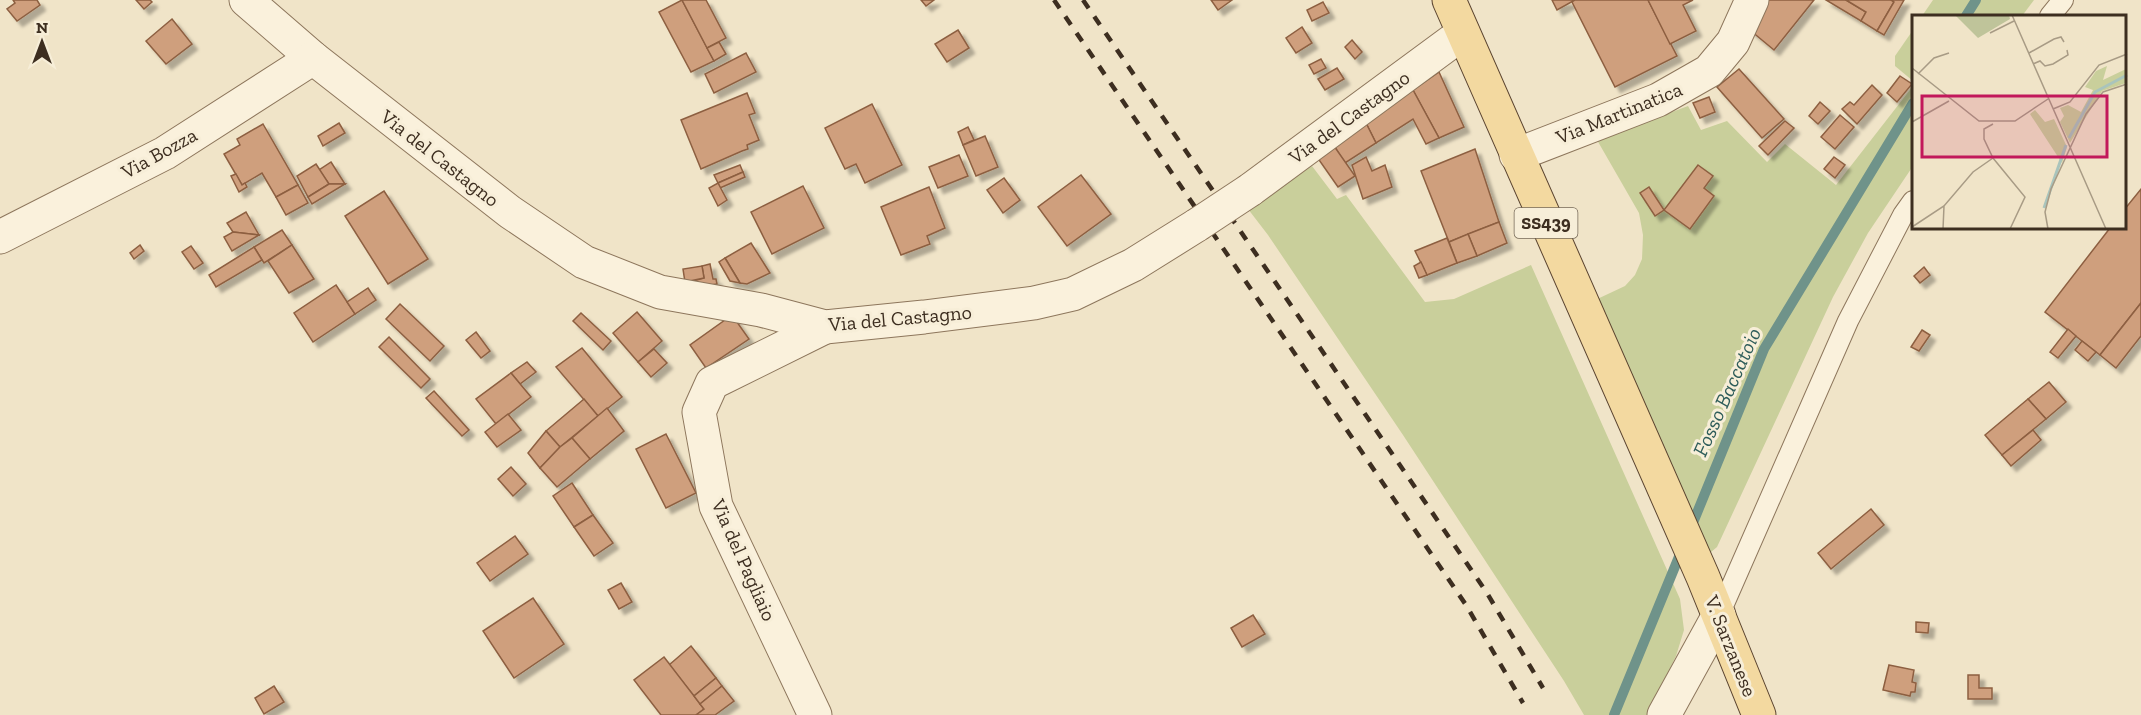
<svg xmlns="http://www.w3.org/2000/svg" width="2141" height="715" font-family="'Zilla Slab',serif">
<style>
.green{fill:#c9cf9b}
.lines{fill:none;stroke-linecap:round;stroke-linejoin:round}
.stream{stroke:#6f938a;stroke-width:10}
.building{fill:#cf9f7d;stroke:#8d5f41;stroke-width:1.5;filter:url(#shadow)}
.lane-casing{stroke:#8d765c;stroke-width:22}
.street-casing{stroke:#8d765c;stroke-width:35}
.primary-casing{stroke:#5b4430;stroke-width:35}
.lane{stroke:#faf1dc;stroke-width:20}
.street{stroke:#faf1dc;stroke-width:33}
.primary{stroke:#f3d9a0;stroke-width:33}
.rail{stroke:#3d2e20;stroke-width:4.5;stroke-dasharray:10 10;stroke-linecap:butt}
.street-bridge-casing{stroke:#8d765c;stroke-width:35;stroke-linecap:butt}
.street-bridge{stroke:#faf1dc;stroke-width:33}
.labels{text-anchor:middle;stroke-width:6;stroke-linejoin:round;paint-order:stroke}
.shield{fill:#f7eed8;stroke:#756857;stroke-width:1.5}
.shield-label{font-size:18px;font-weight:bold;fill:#3d2e20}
.street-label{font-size:20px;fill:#3d2e20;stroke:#f7eed8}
.water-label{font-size:21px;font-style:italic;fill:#2f5d5a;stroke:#f7eed8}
.inset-river{fill:none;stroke:#a9c4bc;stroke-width:3}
.inset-road{fill:none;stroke:#a89b85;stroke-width:1.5}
.view{fill:#c2185b;fill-opacity:0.15;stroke:#c2185b;stroke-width:3}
.inset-edge{fill:none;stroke:#3d2e20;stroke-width:3}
</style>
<defs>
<filter id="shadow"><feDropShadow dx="5.5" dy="5.5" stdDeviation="1.5" flood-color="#0004"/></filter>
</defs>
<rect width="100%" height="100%" fill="#f0e4c8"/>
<g class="green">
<polygon points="1933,0 2034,0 2022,16 1922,16"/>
<polygon points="1913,30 1913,81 1895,66 1895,56"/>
<polygon points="1913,86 1913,166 1868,233 1833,297 1717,547 1711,552 1703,546 1593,301 1625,286 1635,275 1642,259 1643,235 1639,213 1597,140 1688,106 1701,130 1727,121 1767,162 1785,144 1836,185"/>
<polygon points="1312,166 1337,199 1346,195 1425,302 1454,299 1531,265 1680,599 1684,630 1676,656 1647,715 1584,715 1564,681 1403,435 1268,235 1248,209"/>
</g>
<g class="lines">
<g class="stream">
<polyline points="1966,16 1976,0"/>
<polyline points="1690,530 1764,349 1913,103"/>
<polyline points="1614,715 1683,547"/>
</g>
</g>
<g class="building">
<polygon points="13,0 37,0 40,5 17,21 7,9 15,3"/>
<polygon points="136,0 150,0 152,2 144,9"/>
<polygon points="682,0 714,61 691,72 659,12"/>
<polygon points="682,0 706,0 726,38 707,48"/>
<polygon points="921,0 934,0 926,6"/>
<polygon points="1211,0 1232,0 1218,10"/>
<polygon points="1552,0 1575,0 1557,10"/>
<polygon points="1575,0 1648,0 1677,56 1615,87 1572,2"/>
<polygon points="1648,0 1693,0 1683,5 1696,31 1670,44"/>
<polygon points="1766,0 1814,0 1774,50 1745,26"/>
<polygon points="1826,0 1846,0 1866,12 1861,21"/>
<polygon points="1846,0 1891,0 1894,2 1877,31 1861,21 1866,12"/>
<polygon points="1891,0 1904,0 1884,35 1877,31 1894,2"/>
<polygon points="1323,2 1329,13 1312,21 1307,10"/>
<polygon points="172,19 192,44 166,64 146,41"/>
<polygon points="1302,27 1312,43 1296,53 1286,38"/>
<polygon points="958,30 969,48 947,62 935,44"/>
<polygon points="1352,40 1362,52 1355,59 1345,47"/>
<polygon points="719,42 726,54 714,61 707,48"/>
<polygon points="746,53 756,72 714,93 705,74"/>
<polygon points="1321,59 1326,68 1314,74 1309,65"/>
<polygon points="1337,68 1344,79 1325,90 1318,79"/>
<polygon points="1739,69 1784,119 1762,138 1717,87"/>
<polygon points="1439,72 1464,127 1439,138 1413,90"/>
<polygon points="1900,76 1912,84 1897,102 1887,93"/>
<polygon points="1872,85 1882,95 1857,124 1842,109 1850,102 1854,105"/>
<polygon points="1413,90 1439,138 1426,144 1413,119 1376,143 1366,123"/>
<polygon points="747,93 755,113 749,115 759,140 747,145 748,149 742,151 701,169 681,120"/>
<polygon points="1709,97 1715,112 1700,118 1693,103"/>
<polygon points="1820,102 1830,111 1818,124 1809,116"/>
<polygon points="872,104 902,165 865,183 856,164 845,169 825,128"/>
<polygon points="1840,115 1854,127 1835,149 1821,137"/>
<polygon points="1785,121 1794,128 1768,155 1759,146"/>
<polygon points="339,123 345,133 323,146 318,136"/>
<polygon points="1366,123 1376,143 1345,163 1334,146"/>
<polygon points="263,124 298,185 276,197 262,173 242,185 224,154 240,145 237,139"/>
<polygon points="968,127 974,140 963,145 958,132"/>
<polygon points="985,136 998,167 976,176 963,145"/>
<polygon points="1334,146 1355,176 1338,187 1317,157"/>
<polygon points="1475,149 1499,222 1449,242 1421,171"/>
<polygon points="959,155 968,176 938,188 929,167"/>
<polygon points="1366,157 1372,171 1385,165 1392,187 1363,199 1352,165"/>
<polygon points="1834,157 1845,165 1835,178 1824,169"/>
<polygon points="331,162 345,184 329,184 319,170"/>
<polygon points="316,164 329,184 308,197 297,176"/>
<polygon points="740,165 743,172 718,183 714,175"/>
<polygon points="1698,165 1713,176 1704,188 1714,196 1690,229 1664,210"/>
<polygon points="743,172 745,177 720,188 718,183"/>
<polygon points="236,174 242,185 245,183 247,187 239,192 231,176"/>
<polygon points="1081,175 1111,214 1067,246 1038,207"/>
<polygon points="1004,178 1020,200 1003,213 987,190"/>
<polygon points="718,183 727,200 718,206 709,188"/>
<polygon points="329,184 345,184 312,204 308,197"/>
<polygon points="298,185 308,203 286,215 276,197"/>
<polygon points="803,186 824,228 772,254 751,212"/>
<polygon points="929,187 945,228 927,236 930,244 901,255 881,207"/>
<polygon points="1649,187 1664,210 1655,216 1640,193"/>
<polygon points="2141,189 2141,303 2100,355 2045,312 2110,228 2124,228 2124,210"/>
<polygon points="384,191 428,259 388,284 345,216"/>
<polygon points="246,212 259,235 233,232 227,223"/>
<polygon points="1499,222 1507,243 1477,256 1468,234"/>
<polygon points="282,230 292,245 264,263 254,247"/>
<polygon points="233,232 259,235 232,251 224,237"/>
<polygon points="1468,234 1477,256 1457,263 1449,242"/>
<polygon points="1447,238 1457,263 1427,275 1415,251"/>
<polygon points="751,243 770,273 747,284 740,283 725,258"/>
<polygon points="140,245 144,251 134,259 130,253"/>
<polygon points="292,245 314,279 289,293 268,261"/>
<polygon points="191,246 203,263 194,269 182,252"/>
<polygon points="254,247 262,260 216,287 209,275"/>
<polygon points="725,258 740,283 730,281 719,262"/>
<polygon points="1421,262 1427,275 1419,278 1414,266"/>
<polygon points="710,264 713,279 716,279 717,284 694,288 693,281 704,278 702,266"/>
<polygon points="702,266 704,278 685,282 683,269"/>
<polygon points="1924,267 1930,275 1920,283 1914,276"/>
<polygon points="336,285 355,314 313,342 294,313"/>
<polygon points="368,288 376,300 355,314 347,302"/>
<polygon points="2141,303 2141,336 2116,368 2100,355"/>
<polygon points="400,304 444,346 430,361 386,319"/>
<polygon points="637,312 662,341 638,362 613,333"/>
<polygon points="581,313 611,341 603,350 573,321"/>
<polygon points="732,315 749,339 706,368 690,345"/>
<polygon points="2068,329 2076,336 2058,358 2050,352"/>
<polygon points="1922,330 1930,335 1919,351 1911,347"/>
<polygon points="476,332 490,351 481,358 466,340"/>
<polygon points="389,337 430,379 421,388 379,347"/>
<polygon points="2082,341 2096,352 2088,361 2075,350"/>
<polygon points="582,348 622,397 598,416 556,367"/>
<polygon points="654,349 667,363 651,377 638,362"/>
<polygon points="527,362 536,372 520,384 511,373"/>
<polygon points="511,373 531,397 496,424 476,399"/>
<polygon points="2049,382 2066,402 2046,419 2028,399"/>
<polygon points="434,391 469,430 462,436 426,398"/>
<polygon points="584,399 598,416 560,447 546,431"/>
<polygon points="2028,399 2046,419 2002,455 1985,435"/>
<polygon points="607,408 624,431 590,459 572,438"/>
<polygon points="508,414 521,430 497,447 485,432"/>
<polygon points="2033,430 2041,440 2011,466 2002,455"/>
<polygon points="546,431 560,447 540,468 528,453"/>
<polygon points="666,434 696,493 666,508 636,449"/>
<polygon points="572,438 590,459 557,487 540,468 560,447"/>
<polygon points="511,467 526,484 513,496 498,479"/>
<polygon points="572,483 593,515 574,527 553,496"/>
<polygon points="1871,509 1884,525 1831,569 1818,553"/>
<polygon points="593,515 613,543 594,556 574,527"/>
<polygon points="515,536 528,554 490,581 477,563"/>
<polygon points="621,583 632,602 619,609 608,590"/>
<polygon points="533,598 564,644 514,678 483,631"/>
<polygon points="1253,615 1265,634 1242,647 1231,628"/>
<polygon points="1916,622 1929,623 1928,633 1916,632"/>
<polygon points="691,646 716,678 694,696 669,665"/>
<polygon points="664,657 704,709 696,715 661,715 634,680"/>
<polygon points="1889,665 1914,670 1912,682 1916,683 1915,692 1911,692 1910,696 1883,690"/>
<polygon points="1968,675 1979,675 1979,688 1992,688 1992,699 1968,699"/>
<polygon points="716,678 722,686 700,704 694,696"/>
<polygon points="274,686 284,702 264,714 255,698"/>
<polygon points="722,686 734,701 715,715 696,715 704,709 700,704"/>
</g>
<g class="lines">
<defs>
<g id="lane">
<polyline points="2050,16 2063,0"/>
<polyline points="1719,615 1848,321 1903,215 1913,201"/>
</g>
<g id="street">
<polyline points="246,0 313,58 510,212 584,262 660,292 761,310 825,327 924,317 1034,303 1073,294 1133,265 1197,225"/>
<polyline points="1516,155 1658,100 1709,71 1733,42 1752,0"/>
<polyline points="1250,190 1463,33"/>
<polyline points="0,237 165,153 313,58"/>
<polyline points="815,715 716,506 699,412 712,383 825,327"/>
<polyline points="1664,715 1719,615"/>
</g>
<polyline id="primary" points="1449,0 1703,577 1759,715"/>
</defs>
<use href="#lane" class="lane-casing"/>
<use href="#street" class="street-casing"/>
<use href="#primary" class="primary-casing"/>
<use href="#lane" class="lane"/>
<use href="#street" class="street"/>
<use href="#primary" class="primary"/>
<g class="rail">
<polyline points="1054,0 1466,605 1523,703"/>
<polyline points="1083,0 1487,593 1543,688"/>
</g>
<defs>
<polyline id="street-bridge" points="1197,225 1250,190"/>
</defs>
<use href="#street-bridge" class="street-bridge-casing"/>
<use href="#street-bridge" class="street-bridge"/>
</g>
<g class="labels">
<rect class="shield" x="1514.5" y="208" width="63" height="30" rx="4.5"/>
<g class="shield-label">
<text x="1546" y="229">SS439</text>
</g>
<g class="street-label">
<text transform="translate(1619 113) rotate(-22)" y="7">Via Martinatica</text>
<text transform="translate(1349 117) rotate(-36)" y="7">Via del Castagno</text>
<text transform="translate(159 153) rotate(-29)" y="7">Via Bozza</text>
<text transform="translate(440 158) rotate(38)" y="7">Via del Castagno</text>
<text transform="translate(900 318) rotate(-5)" y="7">Via del Castagno</text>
<text transform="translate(744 560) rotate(66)" y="7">Via del Pagliaio</text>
<text transform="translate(1731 646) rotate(68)" y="7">V. Sarzanese</text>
</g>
<g class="water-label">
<text transform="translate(1727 392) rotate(-66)" y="7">Fosso Baccatoio</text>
</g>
</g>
<g transform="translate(1912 15)">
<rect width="214" height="214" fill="#f0e4c8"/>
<path d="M195,51L191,65L214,54V68L190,76L158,128L148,107L152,101L148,93L156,90L169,97L181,75L173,72L184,56ZM123,95L133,107L142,104L155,132L150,148L118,99Z" fill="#c9cf9b"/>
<path d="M43,0H97L98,4L66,23Z" fill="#bfc49a"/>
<path class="inset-river" d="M157,123L183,77L215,60M132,193L154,130"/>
<path class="inset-road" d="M100,0L194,214M78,18L102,6M117,38L142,24L149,22L152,27M121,49L128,46L133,51L141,49L156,40L155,35M0,53L67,106H103L136,84M6,59L22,43L37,38M141,94L158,87L187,50L215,39M0,107L37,86M81,109L72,114V124L81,143L113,182L98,214M0,212L32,191L61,157L81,143M31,214L32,191M136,214L133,197L139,174L174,99L191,77L215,69"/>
<path class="view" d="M10,81H195V142H10Z"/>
<rect width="214" height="214" class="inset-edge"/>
</g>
<g transform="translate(42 42)" stroke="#f7eed8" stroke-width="4.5" paint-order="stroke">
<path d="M0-4.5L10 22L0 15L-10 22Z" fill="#3d2e20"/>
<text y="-9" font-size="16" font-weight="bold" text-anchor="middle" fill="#3d2e20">N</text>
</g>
</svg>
